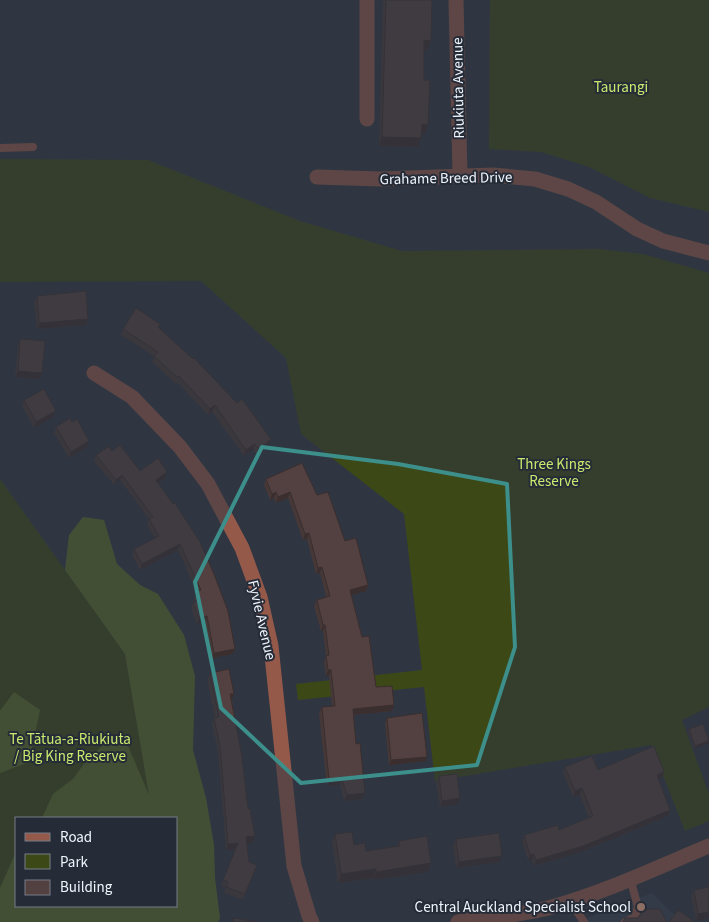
<svg xmlns="http://www.w3.org/2000/svg" width="709" height="922" font-family="'Source Sans 3',sans-serif">
<style>
.built{fill:#384152}
.green{fill:#3c4816}
.forest{fill:#5c6d24}
.lines{fill:none;stroke-linecap:round;stroke-linejoin:round}
.lane{stroke:#95594a;stroke-width:8}
.street{stroke:#95594a;stroke-width:15}
.wall{fill:#473838}
.shaded-wall{fill:#3a2e2e}
.building{fill:#534141;stroke:#3a2e2e}
.marked{fill:none;stroke:#3c8f8a;stroke-width:4;stroke-linejoin:round}
.education-dot{fill:#8d6e63;stroke:#252c38;stroke-width:2}
.labels{text-anchor:middle;stroke-width:4;stroke-linejoin:round;paint-order:stroke}
.park-label{font-size:15px;fill:#caea6d;stroke:#252c38}
.street-label{font-size:15px;fill:#f0f4fc;stroke:#252c38}
.poi-label{font-size:15px;fill:#f0f4fc;stroke:#252c38;text-anchor:end}
</style>
<rect width="100%" height="100%" fill="#2f3642"/>
<polygon class="built" points="652,893 682,922 577,922"/>
<g class="green">
<polygon points="490,0 709,0 709,212 650,198 589,167 541,152 489,149"/>
<polygon points="0,159 148,160 300,221 402,251 599,249 643,254 709,273 709,707 682,720 709,794 709,821 685,831 651,745 435,781 424,687 298,700 296,684 422,670 404,514 301,434 286,358 201,281 0,282"/>
<polygon points="0,479 125,654 150,797 147,818 16,818 16,906 0,922"/>
</g>
<g class="forest">
<polygon points="83,517 104,520 117,564 140,585 158,594 184,635 195,676 193,750 206,798 214,845 215,878 220,918 218,922 0,922 0,888 16,852 16,906 176,906 176,818 42,818 53,794 73,779 84,764 110,738 128,746 149,795 125,654 65,570 69,535"/>
<polygon points="14,692 40,710 29,762 0,773 0,711"/>
</g>
<g class="lines">
<g class="lane">
<polyline points="0,148 33,147"/>
<polyline points="570,901 584,922"/>
<polyline points="625,922 635,917 638,907 630,878"/>
</g>
<g class="street">
<polyline points="367,0 367,119"/>
<polyline points="456,0 460,176"/>
<polyline points="317,177 381,179 493,175 535,179 568,189 596,202 637,229 663,241 709,253"/>
<polyline points="94,373 132,397 180,447 208,484 242,548 260,597 271,646 294,866 309,916 312,922"/>
<path d="M458,922C489,918 522,915 552,907C606,892 658,867 709,846"/>
</g>
</g>
<g class="wall">
<polygon points="383,0 432,0 428,50 424,50 424,80 428,125 425,134 421,133 418,147 379,146"/>
<polygon points="37,296 88,319 86,325 37,329 34,302"/>
<polygon points="159,328 271,439 269,446 256,455 253,450 244,456 212,412 208,415 177,382 176,384 152,362 154,356 121,335 123,329"/>
<polygon points="20,339 42,373 40,379 15,377 18,345"/>
<polygon points="24,400 53,417 34,428 22,406"/>
<polygon points="56,427 87,447 69,458 54,433"/>
<polygon points="112,451 140,471 165,478 158,483 233,654 212,658 205,621 197,624 191,608 193,603 196,602 194,598 197,592 178,550 140,570 132,555 134,549 155,538 147,525 149,519 120,480 114,485 94,461 96,455"/>
<polygon points="266,479 317,495 345,541 368,585 366,591 351,595 362,637 376,687 394,705 392,711 353,715 362,799 344,801 340,785 327,786 319,713 322,707 332,706 329,676 326,676 324,662 326,656 323,631 321,631 314,606 317,600 326,597 320,573 316,574 307,539 303,540 288,498 276,503 274,498 270,500 264,485"/>
<polygon points="210,673 232,700 248,809 255,836 253,843 247,843 249,862 257,865 243,900 224,893 226,888 221,886 236,850 226,850 218,752 212,724 214,718 215,718 207,680"/>
<polygon points="387,718 427,757 426,761 389,765 385,723"/>
<polygon points="689,729 708,744 694,749 688,732"/>
<polygon points="565,767 598,770 664,772 662,778 658,779 670,810 668,816 581,852 534,866 532,860 528,861 522,841 524,835 559,830 589,818 580,795 573,797 563,773"/>
<polygon points="439,776 460,798 458,804 440,807 436,783"/>
<polygon points="335,834 366,851 397,846 399,841 431,863 428,872 373,880 373,878 338,883 332,842"/>
<polygon points="456,839 500,862 456,868 453,845"/>
<polygon points="709,887 696,921 691,896 694,890"/>
</g>
<g class="shaded-wall">
<polygon points="424,40 431,41 428,50 421,49"/>
<polygon points="422,124 428,125 425,134 418,133"/>
<polygon points="382,137 421,138 418,147 379,146"/>
<polygon points="88,319 86,325 37,329 39,323"/>
<polygon points="18,371 42,373 40,379 15,377"/>
<polygon points="215,405 212,412 208,415 210,409"/>
<polygon points="56,411 53,417 34,428 36,422"/>
<polygon points="271,439 269,446 256,455 259,449"/>
<polygon points="89,441 87,447 69,458 71,452"/>
<polygon points="255,444 253,450 244,456 246,450"/>
<polygon points="167,472 165,478 153,486 156,480"/>
<polygon points="122,475 120,480 114,485 116,480"/>
<polygon points="276,492 274,498 270,500 272,494"/>
<polygon points="290,492 288,498 276,503 278,497"/>
<polygon points="309,533 307,539 303,540 305,534"/>
<polygon points="180,544 178,550 140,570 142,564"/>
<polygon points="322,567 320,573 316,574 318,568"/>
<polygon points="368,585 366,591 348,596 350,590"/>
<polygon points="207,616 205,621 197,624 199,618"/>
<polygon points="323,625 325,625 323,631 321,631"/>
<polygon points="235,649 233,654 212,658 214,653"/>
<polygon points="328,670 331,670 329,676 326,676"/>
<polygon points="230,694 234,694 232,700 228,700"/>
<polygon points="394,705 392,711 350,715 353,709"/>
<polygon points="709,741 708,744 694,749 695,746"/>
<polygon points="427,757 426,761 389,765 391,760"/>
<polygon points="664,772 662,778 654,781 657,775"/>
<polygon points="342,779 340,785 327,786 329,780"/>
<polygon points="582,788 580,795 573,797 575,791"/>
<polygon points="365,793 362,799 344,801 347,795"/>
<polygon points="460,798 458,804 440,807 442,801"/>
<polygon points="670,810 668,816 581,852 534,866 536,860"/>
<polygon points="255,836 253,843 244,844 246,837"/>
<polygon points="238,843 236,850 226,850 228,844"/>
<polygon points="534,854 532,860 528,861 530,855"/>
<polygon points="502,856 500,862 456,868 459,862"/>
<polygon points="431,863 428,872 373,880 376,872"/>
<polygon points="376,869 373,878 338,883 341,874"/>
<polygon points="709,912 709,918 696,921 698,914"/>
</g>
<g class="building">
<polygon points="386,0 432,0 431,41 424,40 424,80 430,80 428,125 422,124 421,138 382,137"/>
<polygon points="86,291 88,319 39,323 37,296"/>
<polygon points="136,308 160,324 158,327 193,359 194,358 237,403 242,399 271,439 259,449 255,444 246,450 215,405 210,409 179,376 178,378 154,356 158,352 123,329"/>
<polygon points="20,339 45,341 42,373 18,371"/>
<polygon points="44,389 56,411 36,422 24,400"/>
<polygon points="70,418 72,422 77,419 89,441 71,452 56,427"/>
<polygon points="120,445 140,471 158,458 167,472 156,480 173,504 175,503 200,542 214,574 228,611 235,649 214,653 207,616 199,618 193,603 199,600 196,592 201,590 180,544 142,564 134,549 159,536 149,519 153,517 122,475 116,480 96,455 109,446 112,451"/>
<polygon points="302,463 317,495 328,492 345,541 356,538 368,585 350,590 362,637 369,636 376,687 392,686 394,705 353,709 356,744 360,743 365,793 347,795 342,779 329,780 322,707 335,706 331,670 328,670 326,656 329,655 325,625 323,625 317,600 330,596 322,567 318,568 309,533 305,534 290,492 278,497 276,492 272,494 266,479"/>
<polygon points="229,669 234,694 230,694 242,756 248,809 250,808 255,836 246,837 249,862 257,865 245,894 226,887 228,882 223,880 238,843 228,844 220,746 214,718 219,717 210,673"/>
<polygon points="422,713 427,757 391,760 387,718"/>
<polygon points="703,724 709,741 695,746 689,729"/>
<polygon points="654,746 664,772 657,775 670,810 583,846 536,860 534,854 530,855 524,835 558,825 559,830 593,816 582,788 575,791 565,767 592,756 598,770"/>
<polygon points="457,774 460,798 442,801 439,776"/>
<polygon points="352,832 354,845 365,843 366,851 400,846 399,841 427,836 431,863 376,872 376,869 341,874 335,834"/>
<polygon points="499,833 502,856 459,862 456,839"/>
<polygon points="709,887 709,912 698,914 694,890"/>
<polygon points="644,909 660,909 667,922 623,922 625,918 638,918"/>
<polygon points="678,910 695,922 669,922"/>
<polygon points="234,918 258,922 233,922"/>
</g>
<path d="M0 0H709V922H0ZM262,447L398,464L507,484L515,647L477,765L301,783L221,708L195,582Z" fill="#2f3642" fill-opacity=".55" fill-rule="evenodd"/>
<path class="marked" d="M262,447L398,464L507,484L515,647L477,765L301,783L221,708L195,582Z"/>
<circle class="education-dot" cx="641" cy="907" r="5"/>
<g class="labels">
<g class="park-label">
<text x="621" y="92">Taurangi</text>
<text x="554" y="469">Three Kings<tspan x="554" dy="17">Reserve</tspan></text>
<text x="70" y="744">Te Tātua-a-Riukiuta<tspan x="70" dy="17">/ Big King Reserve</tspan></text>
</g>
<g class="street-label">
<text transform="translate(458 88) rotate(-91)" y="5">Riukiuta Avenue</text>
<text transform="translate(446 178) rotate(-1)" y="5">Grahame Breed Drive</text>
<text transform="translate(262 620) rotate(77)" y="5">Fyvie Avenue</text>
</g>
<g class="poi-label">
<text x="631" y="912">Central Auckland Specialist School</text>
</g>
</g>
<rect x="15" y="817" width="162" height="90" fill="#252c38" stroke="#767c86"/>
<rect x="25" y="833" width="25" height="8" fill="#95594a" stroke="#767c86"/>
<text x="60" y="842" font-size="15" fill="#f0f4fc">Road</text>
<rect x="25" y="854" width="25" height="15" fill="#3c4816" stroke="#767c86"/>
<text x="60" y="867" font-size="15" fill="#f0f4fc">Park</text>
<rect x="25" y="880" width="25" height="15" fill="#534141" stroke="#767c86"/>
<text x="60" y="892" font-size="15" fill="#f0f4fc">Building</text>
</svg>
